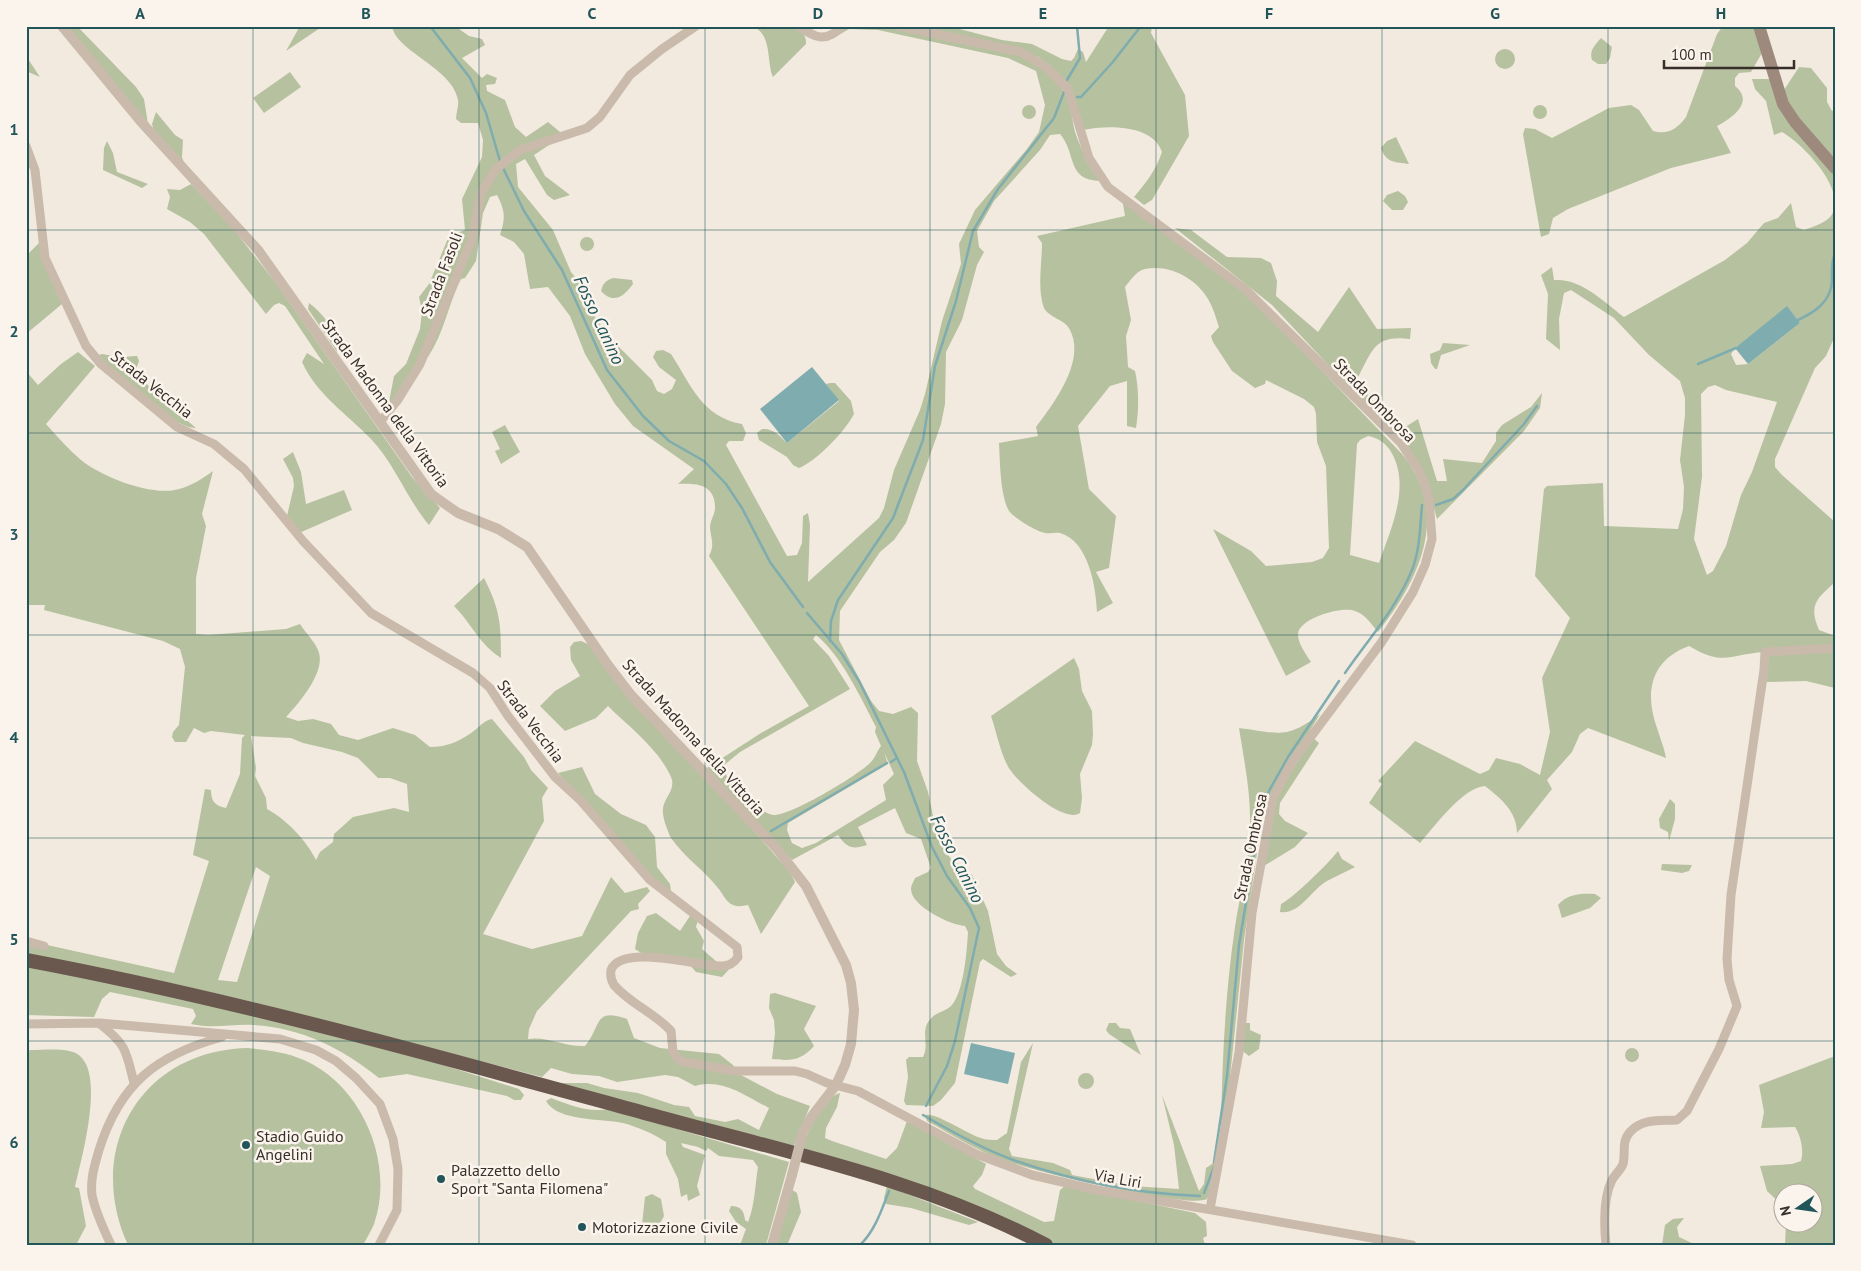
<svg xmlns="http://www.w3.org/2000/svg" width="1861" height="1271" font-family="'PT Sans',sans-serif">
<style>
.green{fill:#b6c19f;fill-rule:evenodd}
.water{fill:#7facaf}
.lines{fill:none;stroke-linecap:round;stroke-linejoin:round}
.stream{stroke:#7facaf;stroke-width:2.5}
.minor{stroke:#cabaab;stroke-width:9}
.tertiary{stroke:#cabaab;stroke-width:10}
.secondary{stroke:#9e897d;stroke-width:12}
.trunk{stroke:#6a584f;stroke-width:14}
.tertiary-bridge{stroke:#cabaab;stroke-width:10}
.grid{fill:none;stroke:#215559;stroke-width:1;stroke-opacity:0.55}
.poi-dot{fill:#215559;stroke:#faf4ec;stroke-width:2}
.labels{text-anchor:middle;stroke-width:5;stroke-linejoin:round;paint-order:stroke}
.street-label{font-size:16px;fill:#392f2a;stroke:#faf4ec}
.poi-label{font-size:16px;fill:#392f2a;stroke:#faf4ec;text-anchor:start}
.water-label{font-size:18px;font-style:italic;fill:#215559;stroke:#faf4ec}
.neatline{fill:none;stroke:#215559;stroke-width:2}
.grid-label{font-size:16px;text-anchor:middle;font-weight:bold;fill:#215559}
</style>
<rect width="100%" height="100%" fill="#f2eadf"/>
<g class="green">
<polygon points="65,26 77,26 136,87 144,99 148,124"/>
<polygon points="300,26 323,26 286,51"/>
<path d="M392,26H455L469,36L482,39L485,45L462,58L482,78L487,74L497,78L495,84L486,85L487,91L505,100L515,127L526,137L548,122L566,137L549,145L534,155L545,176L570,195L554,200L547,195L525,159L516,164L518,187L553,230L571,272L579,282L588,307L609,337L652,380L657,391L664,394L672,389L676,380L659,367L653,357L656,351L663,350L671,354C691,385 702,417 742,424L746,433L743,441H729L726,445L787,556L797,555L802,543L803,516L808,513L810,525L808,582L879,518L884,508L894,470L920,410L925,394L942,321L961,264L959,244L975,210L1027,149L1039,132L1045,105L1036,71L1008,58L878,30L849,29L837,36L846,26H883L1018,55C1036,63 1056,75 1065,94C1071,105 1072,120 1075,132C1081,150 1090,165 1099,181C1066,179 1077,154 1060,134L1050,135L1040,150L994,201L977,231L979,247L984,252L977,265L962,320L946,352L945,404L941,424L906,523L894,540L880,552L840,611L839,640L871,701L879,711L893,714L911,707L918,713L917,761L928,792L936,830L950,858L972,875L988,911L997,954L1006,966L1017,974L1011,977L983,959L980,962L955,1083L941,1100L933,1106L906,1105L904,1101L908,1077L906,1060L909,1057H923C929,1046 922,1035 927,1024C934,1011 944,1013 951,1006C964,993 967,949 968,932L965,926C950,925 911,906 911,889C911,885 914,881 915,878L928,872L931,868L921,839L906,833L895,808L858,827L867,845C852,850 847,848 838,835L792,860L707,768L761,733L809,706L709,556C715,545 711,539 710,528C710,521 714,516 715,509C716,484 696,483 678,484L694,469L633,426L615,404L585,354L570,316L548,287L530,289L524,254L514,242L500,235C505,219 506,212 497,195L490,197L483,213L476,261L465,278L461,279C448,305 444,333 428,357L424,353L388,407L394,376L406,364L420,329L422,311L419,297L429,284L449,236L465,230L462,199L482,157L483,140L478,123H461L456,119C456,113 459,106 458,100C453,68 395,51 392,26ZM816,635C841,655 861,698 876,727L875,732L881,746C877,751 875,758 871,762C859,775 789,817 773,815C763,813 752,802 745,796C735,787 726,779 723,766L740,752L850,689L829,656L813,639ZM884,752L894,774L883,785L886,800L816,843L802,848L792,843L787,830L788,823L888,764Z"/>
<path d="M750,26C765,26 808,20 806,44L773,77C766,62 773,31 750,26Z"/>
<path d="M919,26H948L1002,40L1032,44L1062,59L1071,61L1074,58L1078,49L1083,52L1086,62L1109,26H1152L1151,33L1157,44L1185,95L1189,136L1152,200L1144,205L1134,197C1146,183 1156,170 1162,152C1153,124 1106,125 1083,130C1070,96 1069,79 1038,57Z"/>
<path d="M1723,26H1755L1762,53L1751,72L1739,73L1735,78V86C1755,102 1732,118 1717,126L1731,153L1671,168L1568,209L1553,218L1549,234L1541,237L1523,134L1525,128L1535,129L1552,138L1609,108L1631,105L1639,110L1653,131C1668,135 1677,129 1686,117L1717,34Z"/>
<path d="M1601,38L1612,47L1610,58L1606,64H1598L1592,60C1589,50 1595,45 1601,38Z"/>
<circle cx="1505" cy="59" r="10"/>
<polygon points="26,56 40,77 26,71"/>
<polygon points="1799,67 1811,68 1827,88 1827,102 1832,111 1835,110 1835,164 1790,108 1784,90"/>
<polygon points="290,72 301,87 264,113 253,98"/>
<path d="M1752,79H1769L1835,174V336L1826,356L1815,368L1775,459V467L1782,475L1835,522V582C1817,599 1808,604 1819,630L1835,636V688L1806,681L1765,682L1764,652C1730,654 1724,667 1689,646C1651,660 1644,692 1657,728C1660,738 1664,747 1666,758L1588,728L1580,734L1572,752L1547,780L1552,789L1517,833C1517,811 1500,798 1485,786C1462,788 1435,826 1420,843L1369,803L1382,784L1378,781L1415,741L1480,774L1489,770L1496,758L1520,764L1540,775L1550,732L1542,678L1570,618L1535,576L1544,489L1547,486L1603,483L1604,526L1678,529L1683,509L1684,487L1680,460L1685,415V398L1680,381L1649,355L1614,318L1571,290L1564,293L1559,319L1560,350L1546,339L1548,294L1541,275L1552,267L1554,280C1581,278 1603,301 1624,317L1725,260L1747,243L1764,223L1778,218L1791,203L1796,227L1804,230C1813,227 1825,223 1831,216C1849,191 1802,143 1782,132L1774,135L1766,101L1755,89ZM1787,307L1800,323L1748,364L1736,365L1731,354L1735,348ZM1715,385L1726,390L1777,402L1752,472L1741,495L1726,546L1713,571L1707,575L1694,539L1702,477L1701,394L1708,387Z"/>
<circle cx="1540" cy="112" r="7"/>
<circle cx="1029" cy="112" r="7"/>
<polygon points="156,112 175,135 183,140 182,157 185,166 154,131 152,124"/>
<path d="M1396,137L1409,164C1395,162 1386,163 1381,148L1387,141Z"/>
<polygon points="107,141 113,153 117,172 148,184 142,188 103,170 104,148"/>
<path d="M191,184L231,226L275,282L412,477L440,508L429,525C407,499 394,463 371,439C347,414 317,395 302,362L307,353L324,364L285,306L279,303L274,305L266,314L204,234L190,222L167,209L170,197L167,189L180,190Z"/>
<polygon points="1398,191 1405,196 1408,202 1403,210 1392,210 1383,201 1387,195"/>
<path d="M1122,198L1244,290L1402,454C1451,513 1420,579 1378,632C1372,625 1365,614 1355,611C1343,606 1299,618 1298,634C1298,644 1306,654 1311,662L1286,676L1213,529L1251,551L1266,566L1312,562L1323,558L1329,548L1326,466L1317,442L1316,414L1314,407L1304,399L1266,380L1265,384L1255,388L1232,371L1213,342L1211,336L1219,327C1216,318 1213,307 1208,299C1196,278 1169,264 1145,269C1136,271 1130,281 1125,287L1131,320L1126,336L1128,367L1135,371C1139,389 1139,409 1136,428L1127,426V381L1110,386L1078,426L1089,489L1116,516L1109,568L1096,572L1113,603L1097,612C1096,588 1089,541 1060,533C1056,532 1050,534 1045,533C1037,532 1014,518 1009,511C1000,495 1000,461 999,443L1038,436L1036,427C1054,403 1086,361 1070,330C1065,319 1049,318 1044,308C1037,289 1042,263 1042,243L1037,236L1125,216ZM1368,436C1378,438 1384,442 1390,450C1412,485 1391,528 1379,563L1350,555L1357,444L1360,440Z"/>
<path d="M1175,228L1191,230L1227,257L1261,258L1271,263L1277,281L1276,296L1318,332L1349,287L1377,329L1411,328L1410,339C1373,334 1372,352 1356,381L1399,431L1418,419L1437,481H1447L1443,459L1482,463L1496,441V433L1502,425L1531,407L1542,393L1540,408L1524,431L1437,519L1425,476L1348,386L1272,305Z"/>
<circle cx="587" cy="244" r="7"/>
<polygon points="39,243 44,263 62,304 26,334 26,256"/>
<path d="M614,278L632,280L633,284C624,296 614,305 601,291C603,284 605,280 614,278Z"/>
<path d="M309,303C323,313 333,328 339,344L337,352L308,309Z"/>
<polygon points="1443,343 1470,345 1441,355 1437,369 1435,369 1431,363 1430,354 1440,350"/>
<path d="M78,352L95,366L46,424C57,436 68,449 81,460C102,477 152,497 179,489C191,486 202,479 213,471L202,514L206,526L196,578V634L208,635L286,629L300,624C305,632 317,644 319,653C325,673 298,704 286,717L298,721L313,719L331,724L339,735L358,740L393,728L415,735L430,747C447,747 461,741 475,730C481,725 484,721 492,719L524,757L531,770L548,788L542,798L544,821L483,934L532,949L582,936L611,877L625,893L647,887L650,891L638,904L639,909L631,911L537,1011L529,1029L528,1039C547,1036 565,1047 585,1046C602,1026 593,1007 627,1019L634,1038L660,1048L719,1054L733,1065L739,1074L777,1094L810,1106L793,1148L559,1083H587L604,1088L638,1093L674,1105L689,1107L695,1116L725,1122L738,1119L759,1130L769,1108C745,1096 723,1078 695,1086L678,1077L665,1075L617,1082L599,1076L572,1074L551,1068L542,1077L257,1003L171,983L26,954V944L47,945L174,973L209,861L193,855L205,789L211,790C211,801 215,806 226,808L240,774L242,738L245,735L211,731L204,733L194,728L186,742H175L172,737L173,732L179,725L185,667L180,649L163,641L44,610L45,605H26L29,596L26,595V371L38,385L61,364ZM251,736L291,738L303,743L342,752L358,758L378,778H390L407,784L409,812L394,808L353,817L334,834L333,842L320,852L316,860C306,840 287,820 267,809L266,798L255,776L256,768ZM256,867L270,876L237,982L218,980Z"/>
<path d="M102,354L120,357L137,356L139,361L135,372L137,377C159,392 175,411 196,428C170,428 116,373 96,356Z"/>
<path d="M830,383H835L851,401L854,414C845,431 817,461 799,468L793,465L787,457L759,440L757,433L762,429C773,428 779,435 787,443L839,401L826,384Z"/>
<polygon points="505,425 520,452 501,464 495,451 500,449 492,432"/>
<polygon points="293,452 301,472 306,504 344,490 352,510 299,533 287,516 294,486 293,478 283,459"/>
<path d="M484,578C500,609 501,624 501,658C479,644 472,624 454,606Z"/>
<path d="M581,641L588,644L790,872L795,882L761,934L748,905C743,906 738,907 733,905C726,902 723,894 718,888C704,870 684,857 671,838C668,832 663,819 663,813C661,799 677,791 671,777C658,748 630,728 608,706L596,718L565,731L540,706L555,691L580,676L571,660L570,647L574,642Z"/>
<path d="M1074,658L1079,669L1082,691L1092,711L1093,734L1092,745L1080,774L1082,798L1080,813C1064,824 1021,785 1011,771C1002,760 996,730 991,716Z"/>
<path d="M1320,714L1269,798L1261,826L1244,940L1229,1087L1221,1131C1222,1063 1225,994 1235,927C1240,893 1250,860 1250,826C1251,793 1244,760 1239,728C1279,733 1286,740 1320,714Z"/>
<polygon points="1313,738 1319,743 1280,803 1279,814 1285,821 1308,833 1295,847 1262,867 1273,799"/>
<polygon points="582,767 595,794 621,814 646,825 655,837 657,867 670,884 671,891 652,879 558,773"/>
<polygon points="1670,799 1675,804 1675,819 1669,841 1668,832 1660,828 1659,819"/>
<path d="M1338,851L1342,859L1355,867C1346,872 1336,876 1327,881C1311,890 1300,915 1280,912L1281,904C1292,899 1330,862 1338,851Z"/>
<polygon points="1662,864 1692,865 1689,871 1682,873 1661,870"/>
<path d="M1595,894L1601,898L1590,908L1562,918L1558,905C1567,894 1581,893 1595,894Z"/>
<polygon points="656,913 680,931 692,913 698,920 696,927 704,941 702,949 724,968 733,965 722,977 696,972 688,963 652,960 635,949 638,933 647,916"/>
<path d="M26,965L183,996L431,1061L519,1089L524,1095L521,1100H514L507,1096L407,1074L379,1078C341,1048 302,1028 253,1025C232,1024 212,1029 191,1024L196,1016L193,1009L110,992L102,999L94,1017L26,1015Z"/>
<path d="M775,993L816,1006L804,1029L814,1046C801,1061 790,1061 772,1059L775,1033L774,1020L769,1008L770,994Z"/>
<polygon points="1109,1023 1116,1023 1120,1028 1130,1029 1141,1055 1109,1034 1106,1030"/>
<polygon points="1245,1023 1250,1023 1250,1030 1261,1035 1259,1049 1249,1056 1240,1049"/>
<path d="M1033,1043L1009,1149L1012,1156L1053,1163L1070,1170L1072,1175L1131,1186L1179,1189L1174,1145L1162,1095L1199,1191L1204,1184L1206,1168L1212,1164L1216,1155L1211,1189L1207,1199C1187,1209 1034,1171 1006,1161C979,1152 953,1135 927,1121L925,1115C936,1112 967,1134 981,1138C986,1140 992,1140 997,1140L1007,1133L1021,1062Z"/>
<path d="M248,1048C267,1050 286,1052 304,1060C363,1086 395,1164 374,1224C371,1231 367,1238 363,1245H128C84,1149 141,1050 248,1048Z"/>
<circle cx="1632" cy="1055" r="7"/>
<path d="M31,1050C43,1050 61,1048 73,1052C109,1064 81,1160 75,1187L79,1188L86,1226L76,1245H26V1051Z"/>
<path d="M1835,1056V1245H1785L1786,1224H1814V1194H1784L1783,1206L1767,1191L1760,1166L1792,1164L1801,1161C1804,1151 1801,1136 1795,1127L1761,1128L1764,1112L1759,1085Z"/>
<circle cx="1086" cy="1081" r="8"/>
<path d="M840,1093L837,1107L826,1128L825,1138L832,1141L886,1159L897,1148L907,1121L986,1164L982,1175L973,1186L975,1189L1044,1222L1054,1221L1060,1190L1065,1186L1195,1213L1206,1222L1207,1236L1203,1238L1205,1245H1055L1019,1226L802,1150C808,1132 821,1098 840,1093Z"/>
<path d="M551,1098C570,1105 588,1113 609,1109L789,1162L766,1245H740L746,1229L736,1222L729,1211L731,1206C741,1206 744,1211 745,1220L748,1222C755,1205 755,1185 758,1167L753,1160L719,1156L708,1148L706,1151L698,1147L681,1143L683,1147L705,1155L697,1186L700,1195L688,1201L687,1194L681,1197L678,1179L666,1154V1142C652,1133 638,1127 623,1123C601,1118 558,1122 546,1101Z"/>
<polygon points="887,1186 978,1222 969,1225 911,1208 886,1204 884,1198"/>
<polygon points="791,1189 797,1193 801,1212 788,1243 775,1245"/>
<polygon points="652,1194 661,1199 664,1216 659,1225 642,1225 645,1197"/>
<polygon points="1684,1218 1677,1227 1679,1237 1696,1245 1662,1245 1665,1225 1673,1219"/>
</g>
<g class="water">
<polygon points="1787,306 1800,323 1748,364 1735,348"/>
<polygon points="812,367 839,400 787,443 760,409"/>
<polygon points="971,1043 1015,1053 1008,1084 964,1074"/>
</g>
<g class="lines">
<g class="stream">
<polyline points="430,26 470,78 486,113 500,161"/>
<polyline points="1067,80 1080,58 1077,26"/>
<polyline points="1077,97 1081,97 1112,63 1141,26"/>
<polyline points="503,168 524,211 562,270 607,370 643,416 669,441 704,461 726,484 742,508 770,562 803,607"/>
<path d="M1796,321C1813,313 1831,303 1832,281C1832,271 1831,263 1835,253"/>
<polyline points="1698,364 1736,348"/>
<polyline points="1436,505 1453,499 1462,491 1524,424 1537,406"/>
<polyline points="807,613 842,654 859,681 904,772 932,847 947,876 970,908 979,928 955,1041 947,1066 926,1106"/>
<polyline points="830,641 831,621 838,600 893,518 923,440 935,366 956,301 973,231 998,189 1054,118 1064,92"/>
<path d="M1345,673C1368,640 1397,607 1412,570C1420,550 1420,526 1422,505"/>
<polyline points="891,762 897,758"/>
<polyline points="771,831 887,763"/>
<path d="M923,1115C952,1132 985,1150 1016,1161C1074,1181 1138,1194 1200,1196"/>
<polyline points="1214,1162 1227,1076 1239,945 1260,818 1269,791 1288,757 1339,681"/>
<polyline points="1204,1193 1214,1167"/>
<path d="M860,1245C875,1231 882,1209 889,1191"/>
</g>
<g class="minor">
<path d="M798,26C814,37 826,44 842,26"/>
<polyline points="898,26 1021,52 1047,68 1068,89 1089,158 1108,187 1245,289 1401,443 1418,469 1425,485 1429,499 1432,539 1425,565 1413,592 1381,643 1292,762 1273,798 1252,913 1239,1052 1210,1209"/>
<path d="M26,146L35,170L45,258L86,346L101,364L177,427L214,444L244,469L303,541L371,613L473,673L490,688L508,716L555,777L581,801L650,880L737,947L738,957C734,963 729,966 722,966C700,967 622,943 611,970C610,976 611,980 614,985C630,1004 655,1013 671,1031L673,1052L680,1061L734,1071H795L807,1074L827,1083L858,1091L976,1154L1032,1175L1097,1190L1412,1245"/>
<polyline points="380,422 397,401 420,364 472,239 481,193 496,169 520,150 587,128 600,117 630,75 662,49 696,26"/>
<polyline points="26,941 44,946"/>
<polyline points="26,1024 100,1023 280,1039 316,1050 336,1061 356,1078 380,1104 393,1139 398,1169 397,1210 379,1245"/>
<path d="M100,1024C127,1045 126,1051 134,1083"/>
<path d="M111,1245C104,1230 95,1211 92,1195C90,1179 95,1164 99,1150C120,1083 157,1055 222,1037"/>
<path d="M1606,1245C1604,1225 1603,1198 1612,1180C1615,1174 1621,1170 1623,1164C1626,1153 1621,1142 1630,1132C1643,1118 1661,1121 1677,1120L1687,1111L1719,1049L1737,1006L1729,980L1727,959L1731,895L1764,670L1765,652L1835,648"/>
</g>
<g class="tertiary">
<polyline points="62,26 143,124 258,250 431,494 458,513 498,529 527,547 608,665 631,695 777,849 806,886 846,965 851,983 854,1010 851,1044 845,1065 836,1085 812,1116 803,1132"/>
<polyline points="772,1245 792,1175"/>
</g>
<polyline class="secondary" points="1759,26 1783,104 1795,122 1835,168"/>
<path class="trunk" d="M26,960C238,1000 444,1058 652,1115C785,1152 923,1180 1046,1245"/>
<polyline class="tertiary-bridge" points="792,1175 803,1132"/>
</g>
<path class="grid" d="M253,26V1245M479,26V1245M705,26V1245M930,26V1245M1156,26V1245M1382,26V1245M1608,26V1245M26,230H1835M26,433H1835M26,635H1835M26,838H1835M26,1041H1835"/>
<g class="poi-dot">
<circle cx="246" cy="1145" r="5"/>
<circle cx="441" cy="1179" r="5"/>
<circle cx="582" cy="1227" r="5"/>
</g>
<g class="labels">
<g class="street-label">
<text transform="translate(441 274) rotate(-69)" y="6">Strada Fasoli</text>
<text transform="translate(152 384) rotate(38)" y="6">Strada Vecchia</text>
<text transform="translate(1375 400) rotate(46)" y="6">Strada Ombrosa</text>
<text transform="translate(386 403) rotate(54)" y="6">Strada Madonna della Vittoria</text>
<text transform="translate(531 721) rotate(53)" y="6">Strada Vecchia</text>
<text transform="translate(694 737) rotate(48)" y="6">Strada Madonna della Vittoria</text>
<text transform="translate(1250 847) rotate(-78)" y="6">Strada Ombrosa</text>
<text transform="translate(1118 1178) rotate(10)" y="6">Via Liri</text>
</g>
<g class="poi-label">
<text x="256" y="1142">Stadio Guido<tspan x="256" dy="18">Angelini</tspan></text>
<text x="451" y="1176">Palazzetto dello<tspan x="451" dy="18">Sport "Santa Filomena"</tspan></text>
<text x="592" y="1233">Motorizzazione Civile</text>
</g>
<g class="water-label">
<text transform="translate(599 320) rotate(65)" y="6">Fosso Canino</text>
<text transform="translate(957 859) rotate(63)" y="6">Fosso Canino</text>
</g>
</g>
<rect width="1861" height="1271" fill="none" stroke="#faf4ec" stroke-width="55"/>
<g transform="translate(1798 1208) rotate(257)"><circle r="24" fill="#faf4ec" stroke="#ada59e"/>
<path d="M0-4L9 19L0 12L-9 19Z" fill="#215559"/>
<text y="-8" font-size="14" font-weight="bold" text-anchor="middle" fill="#392f2a">N</text>
</g>
<path d="M1664 60v8h130v-8" fill="none" stroke="#392f2a" stroke-width="2.5"/>
<text x="1671" y="60" font-size="15" fill="#392f2a" stroke="#faf4ec" stroke-width="4" paint-order="stroke">100 m</text>
<rect x="28" y="28" width="1806" height="1216" class="neatline"/>
<g class="grid-label">
<text x="140" y="19">A</text>
<text x="366" y="19">B</text>
<text x="592" y="19">C</text>
<text x="818" y="19">D</text>
<text x="1043" y="19">E</text>
<text x="1269" y="19">F</text>
<text x="1495" y="19">G</text>
<text x="1721" y="19">H</text>
<text x="14" y="135">1</text>
<text x="14" y="337">2</text>
<text x="14" y="540">3</text>
<text x="14" y="743">4</text>
<text x="14" y="945">5</text>
<text x="14" y="1148">6</text>
</g>
</svg>
